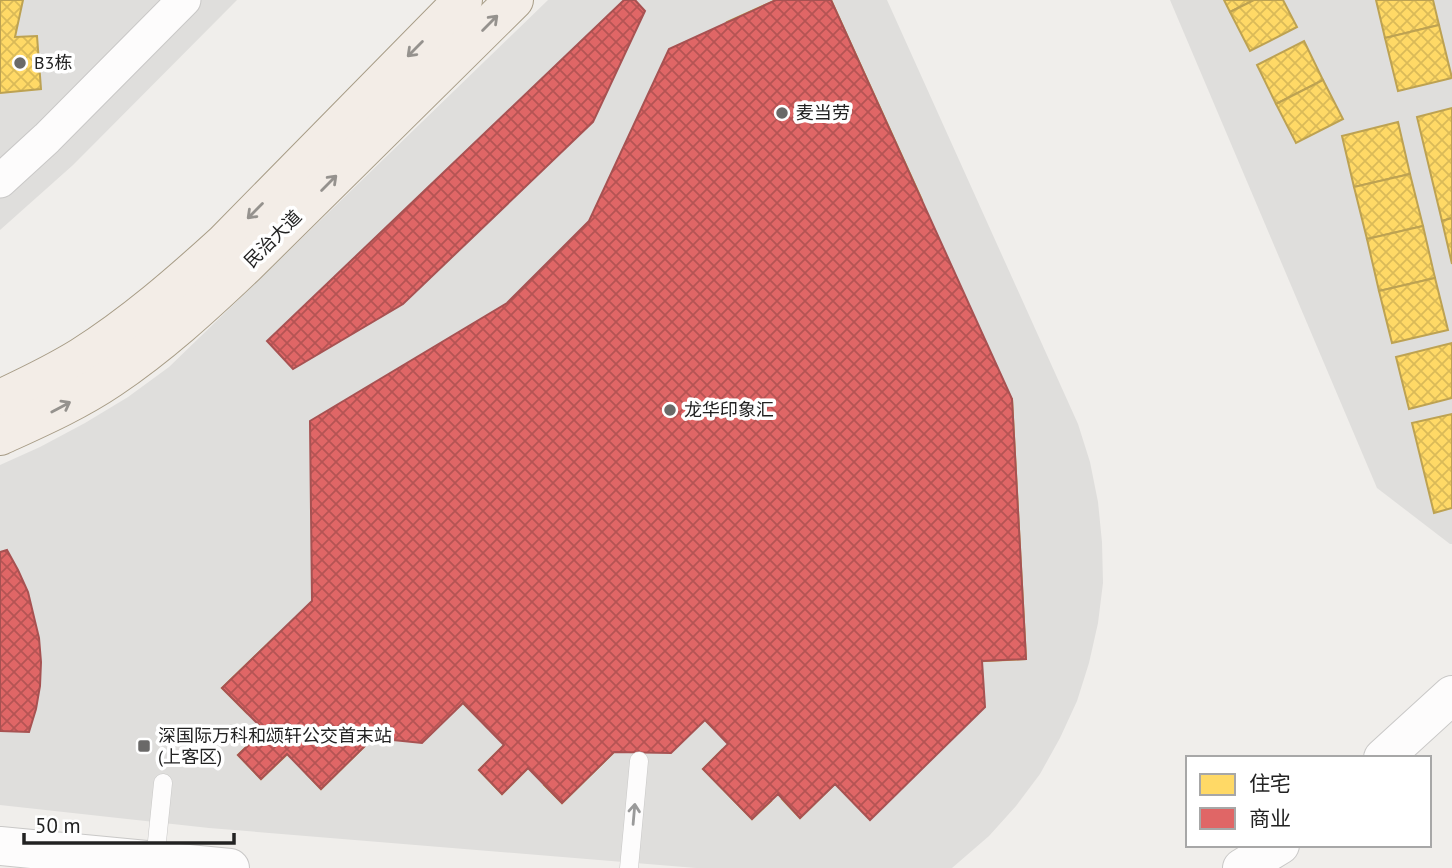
<svg xmlns="http://www.w3.org/2000/svg" width="1452" height="868" font-family="'PT Sans','Noto Sans SC',sans-serif">
<style>
.residential{fill:#dfdedc}
.homes{fill:url(#homes-cross-hatch);stroke:#bda252;stroke-width:2}
.shops{fill:url(#shops-cross-hatch);stroke:#a75252;stroke-width:2}
.lines{fill:none;stroke-linecap:round;stroke-linejoin:round}
.service-casing{stroke:#c9c8c7;stroke-width:19}
.minor-casing{stroke:#c9c8c7;stroke-width:35}
.tertiary-casing{stroke:#c9c8c7;stroke-width:40}
.primary-casing{stroke:#a79c86;stroke-width:40}
.service{stroke:#fdfcfc;stroke-width:18}
.minor{stroke:#fdfcfc;stroke-width:33}
.tertiary{stroke:#fdfcfc;stroke-width:38}
.primary{stroke:#f3ede7;stroke-width:38}
.oneway{stroke:#95928e}
.oneway2{stroke:#9a9a9a}
.poi-dot{fill:#6a6968;stroke:#fff;stroke-width:2.5}
.labels{text-anchor:middle;stroke-width:7;stroke-linejoin:round;paint-order:stroke}
.poi-label{font-size:18px;fill:#222;stroke:#fff;text-anchor:start}
.street-label{font-size:18px;fill:#222;stroke:#fff}
</style>
<defs>
<pattern id="homes-cross-hatch" width="8" height="8" patternUnits="userSpaceOnUse" patternTransform="scale(1.75)"><rect width="8" height="8" fill="#ffd966"/><path d="M0 0l8 8M0 8l8-8" fill="none" stroke="#daba58"/></pattern>
<pattern id="shops-cross-hatch" width="8" height="8" patternUnits="userSpaceOnUse" patternTransform="scale(1.75)"><rect width="8" height="8" fill="#e06666"/><path d="M0 0l8 8M0 8l8-8" fill="none" stroke="#b55454"/></pattern>
</defs>
<rect width="100%" height="100%" fill="#f0eeeb"/>
<g class="residential">
<polygon points="0,0 237,0 73,165 0,230"/>
<polygon points="548,0 887,0 1078,424 1090,462 1098,502 1102,542 1103,583 1098,623 1089,663 1077,701 1060,738 1040,774 1016,806 989,836 952,868 696,868 209,828 0,805 0,465 40,447 85,423 128,397 169,367"/>
<polygon points="1170,0 1452,0 1452,544 1450,544 1377,488"/>
</g>
<g class="homes">
<polygon points="0,0 23,0 15,37 37,36 41,89 0,93"/>
<polygon points="776,0 831,0 922,200 827,243 786,151 808,141 791,104 769,114 727,22"/>
<polygon points="1224,0 1254,0 1230,12"/>
<polygon points="1254,0 1283,0 1297,27 1250,51 1230,12"/>
<polygon points="1376,0 1433,0 1439,25 1385,38"/>
<polygon points="1439,25 1452,78 1398,91 1385,38"/>
<polygon points="1304,41 1323,80 1276,104 1257,65"/>
<polygon points="1323,80 1343,119 1296,143 1276,104"/>
<polygon points="1452,108 1452,218 1442,221 1417,117"/>
<polygon points="1398,122 1410,174 1354,187 1342,136"/>
<polygon points="1410,174 1423,226 1367,239 1354,187"/>
<polygon points="1452,218 1452,264 1442,221"/>
<polygon points="1423,226 1435,278 1379,291 1367,239"/>
<polygon points="1435,278 1448,330 1392,343 1379,291"/>
<polygon points="1452,343 1452,398 1409,409 1396,357"/>
<polygon points="1012,399 1026,659 922,664 917,563 941,562 938,504 914,506 909,405"/>
<polygon points="1452,414 1452,508 1434,513 1412,423"/>
<polygon points="276,636 300,661 289,672 306,689 349,647 372,671 329,713 345,729 355,719 373,738 321,789 303,770 313,760 298,744 261,779 238,755 274,720 258,702 247,713 222,688"/>
<polygon points="517,651 541,676 530,686 546,704 590,661 613,685 570,727 585,744 596,733 614,752 562,803 544,785 554,774 538,758 502,794 479,770 515,734 498,717 488,728 463,703"/>
<polygon points="751,675 772,697 768,700 785,718 829,676 852,699 809,742 824,758 835,748 853,766 800,818 782,799 793,788 777,772 759,790 771,801 752,819 703,769 722,750 736,765 754,748 737,731 727,741 705,720"/>
</g>
<g class="shops">
<polygon points="624,0 635,0 645,11 593,122 403,304 293,369 267,341"/>
<polygon points="776,0 831,0 1012,399 1026,659 982,661 985,707 870,820 835,784 800,818 778,794 752,819 703,769 728,744 705,720 671,753 614,752 562,803 528,768 502,794 479,770 504,745 463,703 422,743 373,738 321,789 287,754 261,779 238,755 264,730 222,688 312,601 310,421 507,303 589,221 669,49"/>
<polygon points="7,550 18,570 28,592 39,638 41,662 40,686 36,709 29,732 0,731 0,552"/>
</g>
<g class="lines">
<defs>
<g id="service">
<polyline points="155,861 163,783"/>
<polyline points="629,868 639,761"/>
</g>
<polyline id="minor" points="0,181 47,138 184,0"/>
<g id="tertiary">
<polyline points="1383,758 1452,695"/>
<polyline points="0,846 230,868"/>
<polyline points="1242,868 1280,845"/>
</g>
<g id="primary">
<path d="M0,399C28,386 55,373 81,357C133,324 179,284 224,243L463,0"/>
<path d="M0,436C37,419 76,402 110,379C159,346 203,306 246,265L514,0"/>
</g>
</defs>
<use href="#service" class="service-casing"/>
<use href="#minor" class="minor-casing"/>
<use href="#tertiary" class="tertiary-casing"/>
<use href="#primary" class="primary-casing"/>
<use href="#service" class="service"/>
<use href="#minor" class="minor"/>
<use href="#tertiary" class="tertiary"/>
<use href="#primary" class="primary"/>
</g>
<defs><path id="oneway-shaft" d="M-6 0H5M1.5-3L5.5 0L1.5 3" fill="none" stroke-width="1.6" stroke-linecap="round" stroke-linejoin="round" transform="scale(1.75)"/></defs>
<g class="oneway">
<use href="#oneway-shaft" transform="translate(490 23) rotate(-45)"/>
<use href="#oneway-shaft" transform="translate(415 49) rotate(135)"/>
<use href="#oneway-shaft" transform="translate(329 183) rotate(-45)"/>
<use href="#oneway-shaft" transform="translate(255 211) rotate(135)"/>
<use href="#oneway-shaft" transform="translate(61 407) rotate(-28)"/>
</g>
<use class="oneway2" href="#oneway-shaft" transform="translate(634 814) rotate(-85)"/>
<g class="poi-dot">
<circle cx="20" cy="63" r="7"/>
<circle cx="782" cy="113" r="7"/>
<circle cx="670" cy="410" r="7"/>
<rect x="137" y="739" width="14" height="14" rx="3.5"/>
</g>
<g class="labels">
<g class="poi-label">
<text x="34" y="69">B3栋</text>
<text x="796" y="119">麦当劳</text>
<text x="684" y="416">龙华印象汇</text>
<text x="158" y="742">深国际万科和颂轩公交首末站<tspan x="158" dy="21">(上客区)</tspan></text>
</g>
<g class="street-label">
<text transform="translate(273 239) rotate(-45)" y="6">民治大道</text>
</g>
</g>
<rect x="1186" y="756" width="245" height="91" fill="#ffffff" stroke="#a7a7a7" stroke-width="2"/>
<rect x="1200" y="774" width="35" height="21" fill="#ffd966" stroke="#a7a7a7" stroke-width="2"/>
<text x="1249" y="791" font-size="21" fill="#222222">住宅</text>
<rect x="1200" y="808" width="35" height="21" fill="#e06666" stroke="#a7a7a7" stroke-width="2"/>
<text x="1249" y="826" font-size="21" fill="#222222">商业</text>
<path d="M24 833v10h210v-10" fill="none" stroke="#222222" stroke-width="3.5"/>
<text x="35" y="833" font-size="21" fill="#222222" stroke="#ffffff" stroke-width="5" paint-order="stroke">50 m</text>
</svg>
